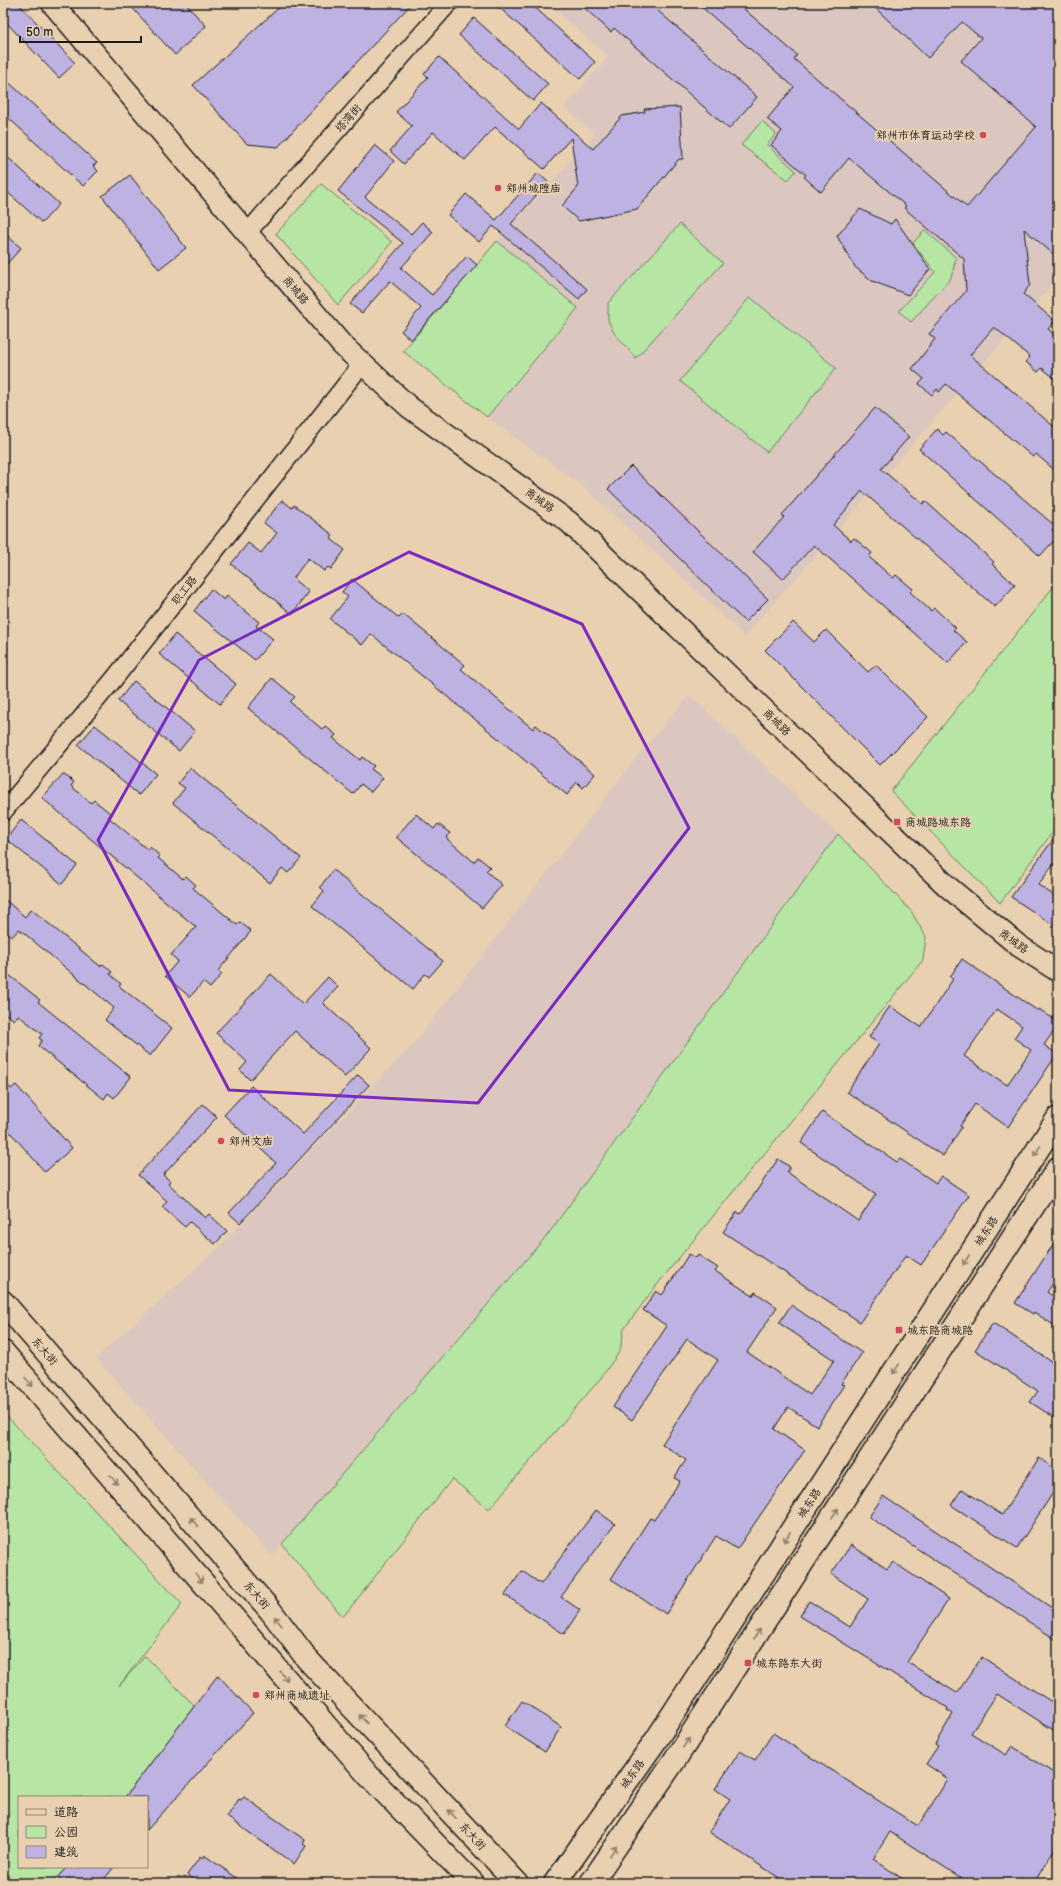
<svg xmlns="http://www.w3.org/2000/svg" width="1061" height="1886" font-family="'Balsamiq Sans','LXGW WenKai TC',sans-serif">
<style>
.built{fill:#dbc7c0}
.green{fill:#b6e5a4;stroke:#698060}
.building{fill:#beb2e3;stroke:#1c1c1c;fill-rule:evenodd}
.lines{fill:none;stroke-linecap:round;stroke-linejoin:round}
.minor-casing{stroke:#1c1c1c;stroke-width:20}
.tertiary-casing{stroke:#1c1c1c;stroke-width:24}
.secondary-casing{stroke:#1c1c1c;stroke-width:25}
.primary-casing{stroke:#1c1c1c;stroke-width:25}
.minor{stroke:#e8d0b1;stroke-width:17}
.tertiary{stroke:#e8d0b1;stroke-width:21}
.secondary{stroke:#e8d0b1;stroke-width:22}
.primary{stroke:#e8d0b1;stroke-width:22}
.oneway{stroke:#8c7f6e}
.marked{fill:none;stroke:#7b2cbf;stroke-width:3;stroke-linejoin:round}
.poi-dot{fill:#d1495b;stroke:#e8d0b1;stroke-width:1.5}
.labels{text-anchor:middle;stroke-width:4;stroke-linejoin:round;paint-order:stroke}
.street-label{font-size:11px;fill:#1c1c1c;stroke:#e8d0b1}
.poi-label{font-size:11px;fill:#1c1c1c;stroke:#e8d0b1;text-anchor:start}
</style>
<rect width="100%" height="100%" fill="#e8d0b1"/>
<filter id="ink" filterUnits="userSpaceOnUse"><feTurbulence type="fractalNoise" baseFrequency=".025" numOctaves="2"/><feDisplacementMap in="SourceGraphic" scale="8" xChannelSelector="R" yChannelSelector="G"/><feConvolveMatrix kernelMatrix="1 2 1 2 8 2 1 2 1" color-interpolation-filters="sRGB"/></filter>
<g filter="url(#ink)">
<g class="built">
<polygon points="547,3 1058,3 1058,278 745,636 585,488 487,417 577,309 497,241 595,134 564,107 609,57"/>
<polygon points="689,695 838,834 549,1233 272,1556 96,1358 216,1250 416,1041 637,757"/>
</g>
<g class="green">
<polygon points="762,121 776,134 767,145 796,171 788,180 741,145"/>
<polygon points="321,184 392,242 338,305 276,234"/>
<polygon points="680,224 723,263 636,358 614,333 608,320 608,303"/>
<polygon points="925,230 956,258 951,278 911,322 899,311 935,272 913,243"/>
<polygon points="497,241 578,308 487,417 403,351"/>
<polygon points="750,297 836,368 767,452 680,381"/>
<polygon points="1058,581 1058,825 1000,903 891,791"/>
<polygon points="838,834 911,911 926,937 923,960 656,1286 624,1329 620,1351 600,1379 489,1509 452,1479 343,1617 282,1544 549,1233"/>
<polygon points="3,1412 182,1604 119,1686 145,1656 195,1706 125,1797 19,1797 19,1867 67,1867 52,1883 3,1883"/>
</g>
<g class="building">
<polygon points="3,3 18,3 75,63 59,78 3,19"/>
<polygon points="128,3 185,3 206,26 175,55"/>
<polygon points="284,3 412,3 278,147 247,144 193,85"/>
<polygon points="494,3 530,3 595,62 580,79"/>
<polygon points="579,3 649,3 757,97 729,129 614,28 611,32"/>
<polygon points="697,3 737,3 797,55 794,59 967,207 1036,127 961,61 981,38 962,22 928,58 870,3 1058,3 1058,258 1024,229 1030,285 1023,294 1055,321 1048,329 1058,338 1058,381 1042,368 1038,372 1026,362 1030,357 994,327 970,355 1058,430 1058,473 1036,454 1033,457 946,384 939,392 937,389 932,395 919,384 924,379 912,369 935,339 929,334 966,291 964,259 904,208 906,206 849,158 821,192 804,177 806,175 771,145 782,131 767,119 794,87"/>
<polygon points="474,18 548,84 533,101 459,35"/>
<polygon points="439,57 519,129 541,103 593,149 622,116 645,112 644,109 680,107 683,159 679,159 637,209 579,221 562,206 578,187 571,138 544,169 495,127 465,160 433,132 404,164 390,151 412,126 396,112 428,77 424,74"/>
<polygon points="3,77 97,163 93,166 98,171 83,186 3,113"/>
<polygon points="375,145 394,161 365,197 411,234 422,222 433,232 401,268 432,295 467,256 477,265 411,340 401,331 421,308 390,281 362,313 350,304 403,243 338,191"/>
<polygon points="3,153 59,204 42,223 3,188"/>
<polygon points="538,173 548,182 511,224 587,289 579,299 493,226 479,242 448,215 466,194 496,220"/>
<polygon points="130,175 186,248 159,269 102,196"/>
<polygon points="860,209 891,224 895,219 930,269 908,295 872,281 855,267 837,236"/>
<polygon points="3,232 21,248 3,268"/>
<polygon points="875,408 909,437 881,469 923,504 925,501 994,562 992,564 1015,585 995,607 862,491 833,525 851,541 854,538 872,553 869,557 893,578 896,575 913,589 910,592 931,611 934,608 956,628 953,630 967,642 948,663 814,545 783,579 753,552 784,517 782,515"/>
<polygon points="937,429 943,435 946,432 1055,526 1052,530 1058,536 1040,556 919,449"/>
<polygon points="631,466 768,599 745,622 608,489"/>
<polygon points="282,500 292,508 294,505 333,535 331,539 345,550 331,569 328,567 324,571 308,558 293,579 309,592 292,614 231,564 248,543 261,553 277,533 264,523"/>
<polygon points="352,579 399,618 403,614 465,665 461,669 533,729 536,725 595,774 583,788 577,782 567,795 371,634 362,645 330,619 348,597 342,592"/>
<polygon points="211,589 224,600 227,596 259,622 256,626 273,639 255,660 194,611"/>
<polygon points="793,622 814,642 826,630 868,672 876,665 928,717 880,765 765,650"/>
<polygon points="175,634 236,684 220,704 159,654"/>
<polygon points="272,678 295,697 290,702 322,729 325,726 336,735 333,738 360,760 362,757 374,766 371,769 383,778 371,792 361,784 353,794 248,708"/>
<polygon points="134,681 195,731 179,751 118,701"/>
<polygon points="95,725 156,774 139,795 78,745"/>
<polygon points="190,768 301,858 288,873 282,868 270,883 173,803 185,788 178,783"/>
<polygon points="63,774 74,782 71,786 91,803 94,800 111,814 108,817 148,850 150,847 160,856 158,858 183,879 186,876 196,885 193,888 237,925 240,922 251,931 218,971 222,974 210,988 203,982 190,997 165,976 178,961 171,955 196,927 42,798"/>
<polygon points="416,814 434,829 438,824 450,833 446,838 474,862 478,857 490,867 486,871 502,885 482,908 396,837"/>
<polygon points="21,820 77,865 62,884 6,839"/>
<polygon points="1058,833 1058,859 1038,885 1058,898 1058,928 1011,897"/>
<polygon points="333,870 443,961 429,977 425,974 413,989 312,906 324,891 320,887"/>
<polygon points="3,898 25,917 31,909 100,966 103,964 112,972 110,974 121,984 119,986 172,1028 150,1056 105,1020 114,1008 19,929 12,937 3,930"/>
<path d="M962,959L1038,1011L1039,1009L1058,1022V1025L1044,1045L1057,1054L1008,1127L975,1104L960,1126L962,1127L943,1156L847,1092L879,1044L869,1037L890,1006L921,1027L953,979L950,977ZM997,1009L1022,1026L1014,1038L1031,1050L1007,1085L964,1056Z"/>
<polygon points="3,970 40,1000 38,1002 131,1077 114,1098 108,1093 104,1099 38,1046 42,1040 39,1038 42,1034 18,1015 14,1020 3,1012"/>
<polygon points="271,974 303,1004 328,977 338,987 323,1003 371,1048 345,1077 295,1031 250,1080 240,1070 247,1062 216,1033"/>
<polygon points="358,1075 369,1085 240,1223 229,1213 276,1163 224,1115 251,1086 303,1134"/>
<polygon points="3,1080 11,1089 16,1085 72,1148 45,1172 3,1124"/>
<polygon points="203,1104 217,1117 163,1175 170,1181 168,1183 205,1218 209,1214 227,1231 215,1244 190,1222 185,1227 162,1207 167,1201 138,1175"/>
<polygon points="822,1112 897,1162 900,1159 936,1183 941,1176 969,1195 921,1265 906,1255 860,1322 723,1232 737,1212 741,1214 778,1159 790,1167 787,1172 858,1221 876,1194 801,1143"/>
<polygon points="1058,1237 1058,1276 1047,1292 1058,1300 1058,1328 1034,1312 1033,1314 1015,1303"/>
<polygon points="689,1254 696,1258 698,1255 718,1268 715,1271 753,1296 755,1292 777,1307 747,1352 810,1395 834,1360 779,1323 791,1305 862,1353 841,1384 844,1385 817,1426 788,1407 774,1429 805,1450 737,1549 716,1536 666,1614 611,1579 650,1518 654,1520 680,1481 674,1478 686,1460 662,1444 718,1360 687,1339 632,1420 613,1407 667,1326 643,1310 656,1291 662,1295"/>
<polygon points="993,1323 1058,1366 1058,1420 1030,1402 1038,1391 975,1350"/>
<polygon points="1039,1458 1058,1471 1058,1485 1017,1548 951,1505 962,1489 1002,1515"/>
<polygon points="883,1496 1058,1612 1058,1641 869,1517"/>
<polygon points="596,1510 615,1524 561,1597 580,1610 564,1634 505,1595 522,1571 541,1584"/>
<polygon points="851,1545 887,1569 893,1562 949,1599 907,1662 957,1693 982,1657 1058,1706 1058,1733 997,1694 971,1733 1006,1755 1012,1746 1058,1776 1058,1843 1034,1883 969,1883 890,1832 873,1859 909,1883 787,1883 709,1832 730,1799 715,1789 740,1751 755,1760 773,1733 918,1826 948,1779 926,1764 938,1746 935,1744 953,1714 947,1710 948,1708 800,1616 809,1601 850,1627 868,1599 831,1574"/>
<polygon points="218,1675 253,1713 147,1830 147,1797 125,1797"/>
<polygon points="522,1701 561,1727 545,1752 505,1726"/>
<polygon points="244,1797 305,1840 303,1844 306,1846 294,1864 227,1817 239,1799 241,1800"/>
<polygon points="204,1855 244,1883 198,1883 187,1875 200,1857 202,1859"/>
<polygon points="67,1867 114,1867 101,1883 52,1883"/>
</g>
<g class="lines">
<defs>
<g id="minor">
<polyline points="247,233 449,3"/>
<polyline points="3,812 114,679 362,364"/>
</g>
<polyline id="tertiary" points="52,3 342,345 409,407 569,522 948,887 1019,946 1058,971"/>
<g id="secondary">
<polyline points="555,1883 656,1740 1058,1118"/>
<polyline points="591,1883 678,1755 1058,1168"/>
</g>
<g id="primary">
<polyline points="3,1302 270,1610 308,1660 517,1883"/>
<polyline points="3,1352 245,1631 368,1775 473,1883"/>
</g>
</defs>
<use href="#minor" class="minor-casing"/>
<use href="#tertiary" class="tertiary-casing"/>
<use href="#secondary" class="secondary-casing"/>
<use href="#primary" class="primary-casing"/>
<use href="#minor" class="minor"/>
<use href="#tertiary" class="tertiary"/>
<use href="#secondary" class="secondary"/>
<use href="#primary" class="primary"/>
</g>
<defs><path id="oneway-shaft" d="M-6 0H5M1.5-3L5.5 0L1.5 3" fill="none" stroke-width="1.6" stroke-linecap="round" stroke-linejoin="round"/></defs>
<g class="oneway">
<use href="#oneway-shaft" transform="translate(1037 1151) rotate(123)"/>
<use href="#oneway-shaft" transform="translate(966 1260) rotate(123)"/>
<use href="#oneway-shaft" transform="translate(896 1369) rotate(123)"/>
<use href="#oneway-shaft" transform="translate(29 1382) rotate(49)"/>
<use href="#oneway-shaft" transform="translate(114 1480) rotate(49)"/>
<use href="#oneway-shaft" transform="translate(835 1513) rotate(-57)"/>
<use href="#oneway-shaft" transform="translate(194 1522) rotate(-131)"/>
<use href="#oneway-shaft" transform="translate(787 1537) rotate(123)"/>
<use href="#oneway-shaft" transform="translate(199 1578) rotate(49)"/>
<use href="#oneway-shaft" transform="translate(278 1621) rotate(-128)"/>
<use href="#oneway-shaft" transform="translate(757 1634) rotate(-57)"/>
<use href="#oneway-shaft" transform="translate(284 1676) rotate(50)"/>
<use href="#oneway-shaft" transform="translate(363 1719) rotate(-133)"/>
<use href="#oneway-shaft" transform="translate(686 1743) rotate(-57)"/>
<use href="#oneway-shaft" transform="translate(452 1814) rotate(-133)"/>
<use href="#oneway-shaft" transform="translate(613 1851) rotate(-56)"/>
</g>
</g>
<path class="marked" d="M409,552L582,624L689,828L478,1103L229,1090L98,840L199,660Z"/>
<g class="poi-dot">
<circle cx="983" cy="135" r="4"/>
<circle cx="498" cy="188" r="4"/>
<rect x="893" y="818" width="8" height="8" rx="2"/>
<circle cx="221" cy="1141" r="4"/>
<rect x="895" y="1326" width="8" height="8" rx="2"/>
<rect x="744" y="1659" width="8" height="8" rx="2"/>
<circle cx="256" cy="1695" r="4"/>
</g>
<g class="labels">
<g class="street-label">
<text transform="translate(348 118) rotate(-49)" y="4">塔湾街</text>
<text transform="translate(296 290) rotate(50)" y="4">商城路</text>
<text transform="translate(540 500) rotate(36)" y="4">商城路</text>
<text transform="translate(184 590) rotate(-52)" y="4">职工路</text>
<text transform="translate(777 722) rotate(44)" y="4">商城路</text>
<text transform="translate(1014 941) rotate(36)" y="4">商城路</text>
<text transform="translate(986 1231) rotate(-57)" y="4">城东路</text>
<text transform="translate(45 1351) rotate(49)" y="4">东大街</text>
<text transform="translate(809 1503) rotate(-57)" y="4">城东路</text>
<text transform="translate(257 1595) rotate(49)" y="4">东大街</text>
<text transform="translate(632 1774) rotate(-55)" y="4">城东路</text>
<text transform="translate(473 1836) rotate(47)" y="4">东大街</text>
</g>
<g class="poi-label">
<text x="975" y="139" text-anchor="end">郑州市体育运动学校</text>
<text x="506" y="192">郑州城隍庙</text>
<text x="905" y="826">商城路城东路</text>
<text x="229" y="1145">郑州文庙</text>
<text x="907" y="1334">城东路商城路</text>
<text x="756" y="1667">城东路东大街</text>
<text x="264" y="1699">郑州商城遗址</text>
</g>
</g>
<rect width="1061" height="1886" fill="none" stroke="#e8d0b1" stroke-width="16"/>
<rect x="8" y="8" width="1045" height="1870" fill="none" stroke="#1c1c1c" stroke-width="1.5" filter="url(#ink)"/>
<rect x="18" y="1796" width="130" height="72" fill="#e8d0b1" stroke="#968875"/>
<rect x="26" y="1809" width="20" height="6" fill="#e8d0b1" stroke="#968875"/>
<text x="54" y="1816" font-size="12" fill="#1c1c1c">道路</text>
<rect x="26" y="1826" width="20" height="12" fill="#b6e5a4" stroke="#968875"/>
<text x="54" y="1836" font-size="12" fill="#1c1c1c">公园</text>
<rect x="26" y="1846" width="20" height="12" fill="#beb2e3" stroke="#968875"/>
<text x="54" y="1856" font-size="12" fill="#1c1c1c">建筑</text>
<path d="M20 36v6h121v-6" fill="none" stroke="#1c1c1c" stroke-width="2"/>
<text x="26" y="36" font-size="12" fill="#1c1c1c" stroke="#e8d0b1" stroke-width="3" paint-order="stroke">50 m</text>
</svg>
